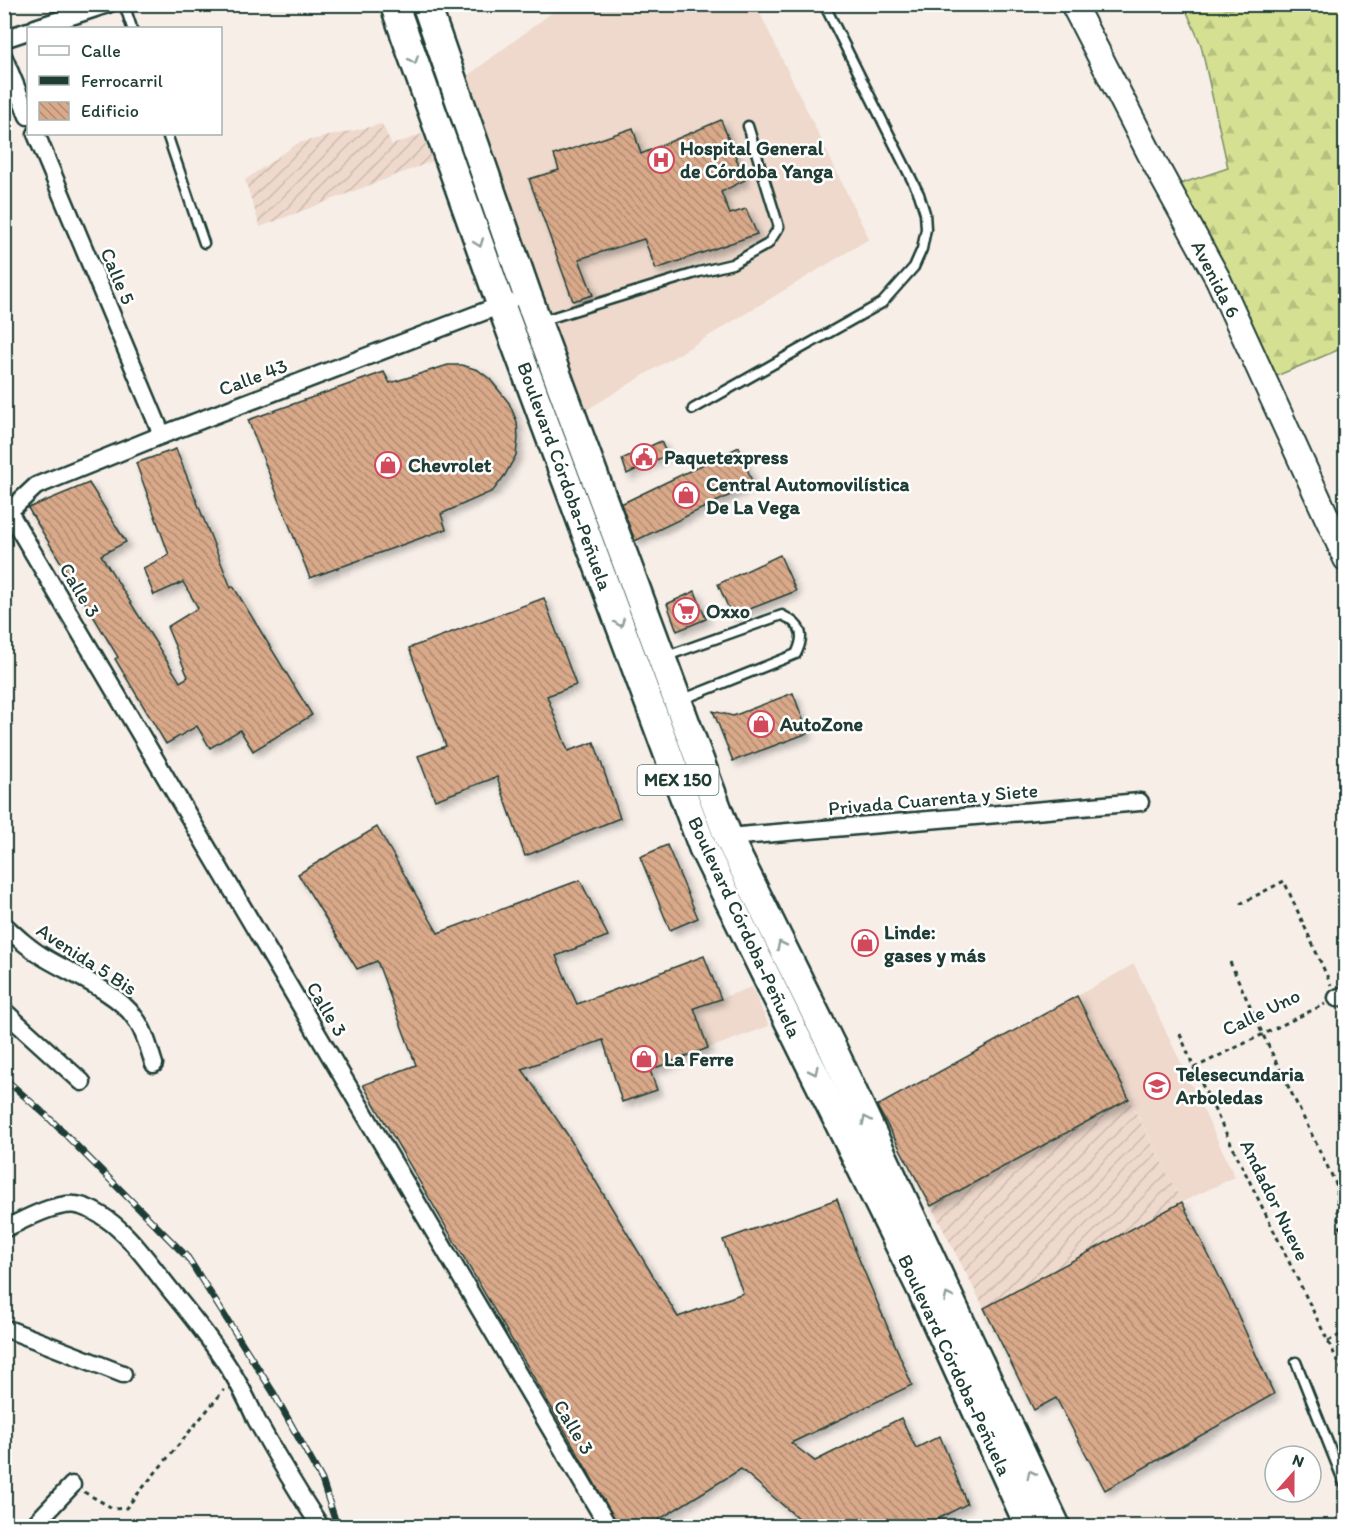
<svg xmlns="http://www.w3.org/2000/svg" width="1350" height="1531" font-family="Itim,sans-serif">
<style>
.built{fill:#eed9cc}
.industrial{fill:url(#industrial-furrows)}
.forest{fill:url(#forest-firs);stroke:#7a8e64;stroke-width:1.5}
.building{fill:url(#building-back-hatch);stroke:#1f3d34;stroke-width:1.5;filter:url(#shadow)}
.lines{fill:none;stroke-linecap:round;stroke-linejoin:round}
.lane-casing{stroke:#1f3d34;stroke-width:13}
.street-casing{stroke:#1f3d34;stroke-width:21}
.secondary-casing{stroke:#1f3d34;stroke-width:28}
.primary-casing{stroke:#1f3d34;stroke-width:32}
.path{stroke:#1f3d34;stroke-width:3;stroke-dasharray:4.5 4.5;stroke-linecap:butt}
.lane{stroke:#fff;stroke-width:8}
.street{stroke:#fff;stroke-width:16}
.secondary{stroke:#fff;stroke-width:24}
.primary{stroke:#fff;stroke-width:27}
.rail-casing{stroke:#1f3d34;stroke-width:7}
.rail{stroke:#fff;stroke-width:4.5;stroke-dasharray:14;stroke-linecap:butt}
.oneway{stroke:#8f9e9a}
.labels{text-anchor:middle;stroke-width:5;stroke-linejoin:round;paint-order:stroke}
.shield{fill:#fff;stroke:#627771;stroke-width:1.5}
.shield-label{font-size:18px;font-weight:bold;fill:#1f3d34}
.poi-label{font-size:20px;font-weight:bold;fill:#1f3d34;stroke:#fff;text-anchor:start}
.street-label{font-size:20px;fill:#1f3d34;stroke:#fff}
</style>
<defs>
<pattern id="industrial-furrows" width="10" height="10" patternUnits="userSpaceOnUse" patternTransform="scale(1.5)"><rect width="10" height="10" fill="#eed9cc"/><path d="M-1 1l2-2M0 10L10 0M9 11l2-2" fill="none" stroke="#ccbbb0"/></pattern>
<pattern id="forest-firs" width="22" height="20" patternUnits="userSpaceOnUse" patternTransform="scale(1.5)"><rect width="22" height="20" fill="#d5e093"/><path d="M5 1l3.5 6h-7zM16 11l3.5 6h-7z" fill="#b6c17f"/></pattern>
<pattern id="building-back-hatch" width="6" height="6" patternUnits="userSpaceOnUse" patternTransform="scale(1.5)"><rect width="6" height="6" fill="#d9a98a"/><path d="M-1 5l2 2M0 0l6 6M5-1l2 2" fill="none" stroke="#af8b72"/></pattern>
<filter id="shadow"><feDropShadow dx="4.5" dy="4.5" stdDeviation="3" flood-color="#0004"/></filter>
</defs>
<rect width="100%" height="100%" fill="#f7eee8"/>
<filter id="ink" filterUnits="userSpaceOnUse"><feTurbulence type="fractalNoise" baseFrequency=".0167" numOctaves="2"/><feDisplacementMap in="SourceGraphic" scale="12" xChannelSelector="R" yChannelSelector="G"/><feConvolveMatrix kernelMatrix="1 2 1 2 8 2 1 2 1" color-interpolation-filters="sRGB"/></filter>
<g filter="url(#ink)">
<g class="built">
<polygon points="562,5 756,5 869,239 583,412 462,80"/>
<polygon points="1134,964 1235,1177 1182,1202 1077,996"/>
<polygon points="752,987 769,1026 650,1070 657,1090 622,1102 603,1040"/>
</g>
<g class="industrial">
<polygon points="382,124 392,145 422,134 433,161 260,227 245,180 298,143"/>
<polygon points="1129,1099 1182,1202 984,1308 931,1206"/>
</g>
<polygon class="forest" points="1184,5 1345,5 1345,347 1274,377 1177,185 1228,168 1201,45"/>
<g class="building">
<polygon points="721,120 745,180 721,192 730,214 746,209 757,234 656,269 644,239 579,259 593,295 573,301 529,179 559,170 554,155 633,128 641,154"/>
<polygon points="448,365 462,365 478,370 490,379 509,403 517,422 518,438 516,455 505,475 493,491 441,514 446,529 310,578 248,420 384,372 390,383"/>
<polygon points="661,441 667,455 627,474 622,459"/>
<polygon points="739,447 753,484 635,541 621,504"/>
<polygon points="176,449 231,588 233,586 312,715 253,751 240,730 210,748 197,726 166,744 115,659 118,657 28,508 89,483 126,542 101,555 180,682 188,677 167,627 198,608 183,582 154,595 143,568 169,555 136,463"/>
<polygon points="780,555 796,591 732,616 718,584"/>
<polygon points="695,591 706,619 677,631 667,604"/>
<polygon points="544,598 576,685 547,696 568,751 594,742 620,818 525,856 497,777 435,800 418,756 446,746 409,648"/>
<polygon points="793,693 808,733 733,761 713,711 733,716"/>
<polygon points="377,827 438,933 580,880 608,936 556,956 577,1004 704,956 721,999 694,1008 708,1048 650,1070 657,1090 622,1102 603,1040 522,1069 567,1134 678,1317 743,1293 723,1240 837,1199 856,1252 912,1385 791,1443 815,1461 901,1418 916,1448 940,1436 967,1504 922,1527 808,1527 741,1469 647,1527 619,1527 568,1436 363,1085 416,1065 377,961 357,969 298,874"/>
<polygon points="667,845 698,918 670,930 640,857"/>
<polygon points="1077,996 1129,1099 931,1206 877,1106"/>
<polygon points="1182,1202 1232,1302 1274,1394 1105,1490 1056,1398 1034,1410 984,1308"/>
</g>
<g class="lines">
<defs>
<g id="lane">
<polyline points="124,4 132,28"/>
<polyline points="167,134 204,243"/>
<polyline points="541,321 699,272 732,264 768,244 779,227 748,126"/>
<polyline points="693,409 882,303 914,267 922,249 926,229 925,213 919,194 824,4"/>
<path d="M664,657L782,615C801,624 806,634 796,654L681,700"/>
<polyline points="1296,1362 1346,1488"/>
</g>
<g id="street">
<polyline points="35,28 108,4"/>
<polyline points="4,39 28,31"/>
<polyline points="4,58 28,116"/>
<polyline points="36,134 162,435"/>
<polyline points="9,512 608,1526"/>
<polyline points="4,516 36,486 162,435 509,302"/>
<polyline points="728,837 1140,802"/>
<path d="M4,925C18,938 31,950 47,959C74,975 117,992 135,1018C145,1031 149,1049 154,1064"/>
<polyline points="1337,998 1346,994"/>
<polyline points="4,1011 82,1082"/>
<path d="M4,1229C24,1220 60,1199 81,1206C115,1216 141,1252 161,1278C186,1310 213,1341 234,1376C243,1391 250,1406 257,1421C277,1457 298,1492 320,1526"/>
<polyline points="4,1330 10,1330 123,1374"/>
<polyline points="33,1526 72,1485"/>
</g>
<polyline id="secondary" points="1073,4 1154,162 1218,279 1346,559"/>
<g id="primary">
<polyline points="394,4 501,305 703,848 922,1291 1029,1526"/>
<polyline points="426,4 527,294 728,837 831,1045 1056,1526"/>
</g>
</defs>
<use href="#lane" class="lane-casing"/>
<use href="#street" class="street-casing"/>
<use href="#secondary" class="secondary-casing"/>
<use href="#primary" class="primary-casing"/>
<g class="path">
<polyline points="1240,904 1284,881 1331,985"/>
<polyline points="1230,962 1263,1035 1337,1186 1338,1222 1346,1241"/>
<polyline points="1180,1034 1194,1068 1346,1378"/>
<polyline points="1194,1068 1325,1004"/>
<polyline points="1328,1341 1346,1332"/>
<polyline points="84,1492 114,1509 126,1508 224,1390"/>
</g>
<use href="#lane" class="lane"/>
<use href="#street" class="street"/>
<use href="#secondary" class="secondary"/>
<use href="#primary" class="primary"/>
<defs>
<polyline id="rail" points="4,1078 49,1118 188,1258 273,1392 322,1480 337,1526"/>
</defs>
<use href="#rail" class="rail-casing"/>
<use href="#rail" class="rail"/>
</g>
<defs><path id="oneway-chevron" d="M-2-3.5L2.5 0L-2 3.5" fill="none" stroke-width="1.6" stroke-linecap="round" stroke-linejoin="round" transform="scale(1.5)"/></defs>
<g class="oneway">
<use href="#oneway-chevron" transform="translate(414 60) rotate(70)"/>
<use href="#oneway-chevron" transform="translate(479 243) rotate(70)"/>
<use href="#oneway-chevron" transform="translate(620 623) rotate(70)"/>
<use href="#oneway-chevron" transform="translate(781 945) rotate(-116)"/>
<use href="#oneway-chevron" transform="translate(814 1071) rotate(64)"/>
<use href="#oneway-chevron" transform="translate(866 1120) rotate(-115)"/>
<use href="#oneway-chevron" transform="translate(948 1297) rotate(-115)"/>
<use href="#oneway-chevron" transform="translate(1031 1474) rotate(-116)"/>
</g>
</g>
<defs>
<symbol id="hospital-ring" viewBox="-11 -11 22 22"><circle r="9.5" fill="#fff" stroke="#d1495b" stroke-width="1.5"/><path d="M-5-5h3v3.5h4V-5h3V5h-3V1.5h-4V5h-3Z" fill="#d1495b"/></symbol>
<symbol id="civic-ring" viewBox="-11 -11 22 22"><circle r="9.5" fill="#fff" stroke="#d1495b" stroke-width="1.5"/><path d="M-.6-6.5H3V-4.5H.6V-3L4-1V1h2V6H-6V1h2V-1L-.6-3ZM-1.2 2.5V6h2.4V2.5Z" fill="#d1495b"/></symbol>
<symbol id="shop-ring" viewBox="-11 -11 22 22"><circle r="9.5" fill="#fff" stroke="#d1495b" stroke-width="1.5"/><path d="M-5-2.5h2.3a2.7 3.5 0 0 1 5.4 0H5L5.5 6h-11ZM-1.5-2.5h3a1.5 2.3 0 0 0-3 0Z" fill="#d1495b"/></symbol>
<symbol id="supermarket-ring" viewBox="-11 -11 22 22"><circle r="9.5" fill="#fff" stroke="#d1495b" stroke-width="1.5"/><path d="M-6-5.5h2.5l.6 2H6L4.5 2H-2.5L-4.4-4H-6ZM-1.5 3.2a1.3 1.3 0 1 0 .1 0ZM3 3.2a1.3 1.3 0 1 0 .1 0Z" fill="#d1495b"/></symbol>
<symbol id="school-ring" viewBox="-11 -11 22 22"><circle r="9.5" fill="#fff" stroke="#d1495b" stroke-width="1.5"/><path d="M0-5L7-2L0 1L-7-2ZM-4 1L0 2.5L4 1V4Q0 6-4 4Z" fill="#d1495b"/></symbol>
</defs>
<g fill-rule="evenodd">
<use href="#hospital-ring" x="646" y="145" width="30" height="30"/>
<use href="#civic-ring" x="629" y="442" width="30" height="30"/>
<use href="#shop-ring" x="373" y="450" width="30" height="30"/>
<use href="#shop-ring" x="671" y="480" width="30" height="30"/>
<use href="#supermarket-ring" x="671" y="596" width="30" height="30"/>
<use href="#shop-ring" x="746" y="709" width="30" height="30"/>
<use href="#shop-ring" x="850" y="928" width="30" height="30"/>
<use href="#shop-ring" x="629" y="1044" width="30" height="30"/>
<use href="#school-ring" x="1142" y="1071" width="30" height="30"/>
</g>
<g class="labels">
<rect class="shield" x="637.5" y="765" width="81" height="30" rx="4.5"/>
<g class="shield-label">
<text x="678" y="786">MEX 150</text>
</g>
<g class="poi-label">
<text x="680" y="155">Hospital General<tspan x="680" dy="23">de Córdoba Yanga</tspan></text>
<text x="664" y="464">Paquetexpress</text>
<text x="408" y="472">Chevrolet</text>
<text x="706" y="491">Central Automovilística<tspan x="706" dy="23">De La Vega</tspan></text>
<text x="706" y="618">Oxxo</text>
<text x="780" y="731">AutoZone</text>
<text x="884" y="939">Linde:<tspan x="884" dy="23">gases y más</tspan></text>
<text x="664" y="1066">La Ferre</text>
<text x="1176" y="1081">Telesecundaria<tspan x="1176" dy="23">Arboledas</tspan></text>
</g>
<g class="street-label">
<text transform="translate(118 276) rotate(67)" y="7">Calle 5</text>
<text transform="translate(1216 279) rotate(63)" y="7">Avenida 6</text>
<text transform="translate(253 377) rotate(-21)" y="7">Calle 43</text>
<text transform="translate(565 476) rotate(70)" y="7">Boulevard Córdoba-Peñuela</text>
<text transform="translate(80 590) rotate(59)" y="7">Calle 3</text>
<text transform="translate(933 799) rotate(-5)" y="7">Privada Cuarenta y Siete</text>
<text transform="translate(745 927) rotate(65)" y="7">Boulevard Córdoba-Peñuela</text>
<text transform="translate(87 959) rotate(33)" y="7">Avenida 5 Bis</text>
<text transform="translate(327 1009) rotate(59)" y="7">Calle 3</text>
<text transform="translate(1261 1012) rotate(-26)" y="7">Calle Uno</text>
<text transform="translate(1275 1200) rotate(64)" y="7">Andador Nueve</text>
<text transform="translate(955 1365) rotate(65)" y="7">Boulevard Córdoba-Peñuela</text>
<text transform="translate(574 1427) rotate(59)" y="7">Calle 3</text>
</g>
</g>
<rect width="1350" height="1531" fill="none" stroke="#fff" stroke-width="24"/>
<rect x="12" y="12" width="1326" height="1507" fill="none" stroke="#1f3d34" stroke-width="2" filter="url(#ink)"/>
<rect x="27" y="27" width="195" height="108" fill="#ffffff" stroke="#a5b1ae" stroke-width="1.5"/>
<rect x="39" y="46" width="30" height="9" fill="#ffffff" stroke="#a5b1ae" stroke-width="1.5"/>
<text x="81" y="57" font-size="18" fill="#1f3d34">Calle</text>
<rect x="39" y="76" width="30" height="9" fill="#1f3d34" stroke="#a5b1ae" stroke-width="1.5"/>
<text x="81" y="87" font-size="18" fill="#1f3d34">Ferrocarril</text>
<rect x="39" y="102" width="30" height="18" fill="url(#building-back-hatch)" stroke="#a5b1ae" stroke-width="1.5"/>
<text x="81" y="117" font-size="18" fill="#1f3d34">Edificio</text>
<g transform="translate(1293 1474) rotate(21)"><circle r="28" fill="#ffffff" stroke="#a5b1ae" stroke-width="1.5"/>
<path d="M0-4.5L10 22L0 15L-10 22Z" fill="#d1495b"/>
<text y="-9" font-size="16" font-weight="bold" text-anchor="middle" fill="#1f3d34">N</text>
</g>
</svg>
